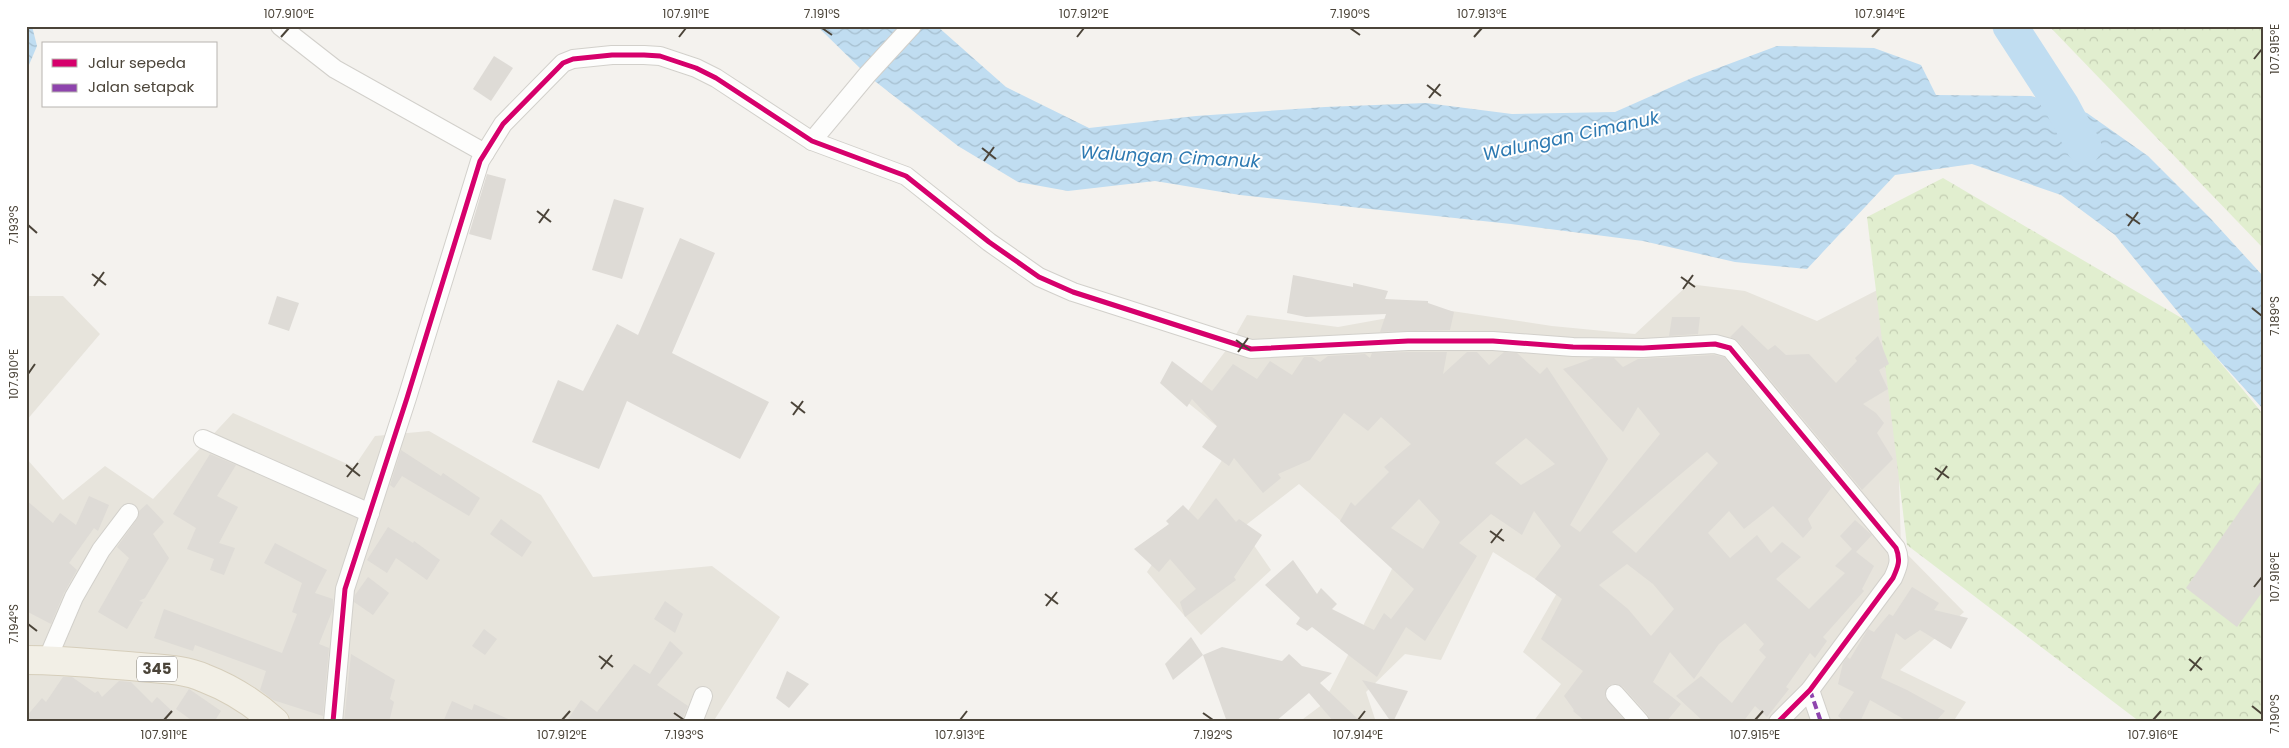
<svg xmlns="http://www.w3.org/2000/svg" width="2289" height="748" font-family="Poppins,sans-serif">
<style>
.residential{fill:#e7e4dc}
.forest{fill:url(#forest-crowns)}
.water{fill:url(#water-waves)}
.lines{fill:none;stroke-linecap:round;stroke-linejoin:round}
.river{stroke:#c0ddf1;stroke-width:35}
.building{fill:#dedbd6;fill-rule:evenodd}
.street-casing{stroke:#d2d0cb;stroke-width:20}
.primary-casing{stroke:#d6cebb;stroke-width:30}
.street{stroke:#fdfdfc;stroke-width:18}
.primary{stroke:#f2efe6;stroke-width:28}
.quiet{stroke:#8e44ad;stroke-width:4;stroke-dasharray:8 4;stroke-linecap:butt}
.cycleway-casing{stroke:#fff;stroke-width:8}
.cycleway{stroke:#d6006c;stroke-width:5}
.ticks{fill:none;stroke:#4b4439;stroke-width:2}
.labels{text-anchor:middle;stroke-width:4;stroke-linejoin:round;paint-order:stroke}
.shield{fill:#fff;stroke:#817c74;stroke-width:1}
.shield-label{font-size:15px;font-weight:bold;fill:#4b4439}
.water-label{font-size:18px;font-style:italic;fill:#2e7ab2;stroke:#fff}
.neatline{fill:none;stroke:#4b4439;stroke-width:2}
.ticks-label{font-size:12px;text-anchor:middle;fill:#4b4439}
</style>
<defs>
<pattern id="forest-crowns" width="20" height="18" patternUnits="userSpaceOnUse" patternTransform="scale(1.25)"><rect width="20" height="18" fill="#e1eecf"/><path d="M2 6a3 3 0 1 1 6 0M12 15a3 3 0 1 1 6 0" fill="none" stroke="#c3cdb2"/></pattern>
<pattern id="water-waves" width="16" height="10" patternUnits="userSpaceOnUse" patternTransform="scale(1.25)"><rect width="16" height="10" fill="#c0ddf1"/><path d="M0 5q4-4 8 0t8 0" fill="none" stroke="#a6bfcf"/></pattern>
</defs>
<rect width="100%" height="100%" fill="#f4f2ee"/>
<g class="residential">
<polygon points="1891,283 1911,381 1899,480 1901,548 1964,612 1900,670 1966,702 1953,722 1533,722 1561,684 1523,652 1557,593 1493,552 1441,660 1405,654 1366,692 1376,722 1299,722 1323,704 1393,567 1299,484 1242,528 1271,570 1201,635 1147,572 1235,441 1187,402 1230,345 1247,315 1338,327 1438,309 1552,326 1635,334 1689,284 1745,291 1817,321"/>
<polygon points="26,296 63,296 100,334 26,421"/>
<polygon points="233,413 354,467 375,436 429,431 541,495 593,577 712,566 780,617 713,722 26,722 26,458 63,500 105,466 153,499"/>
</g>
<g class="forest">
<polygon points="2049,26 2263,26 2263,248"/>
<polygon points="1943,178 2185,320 2263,414 2263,722 2140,722 1907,545 1867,217"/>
</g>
<g class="water">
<polygon points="26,26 32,26 37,46 26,72"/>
<polygon points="817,26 937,26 1006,87 1089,128 1196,116 1325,107 1426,103 1512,114 1615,112 1694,77 1777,46 1874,48 1921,65 1936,95 2031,96 2087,113 2148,156 2211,219 2263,276 2263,409 2200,339 2115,235 2061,195 1972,164 1895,175 1807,269 1735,262 1643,241 1511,224 1240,195 1155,181 1068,191 1018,182 958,146 867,75"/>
</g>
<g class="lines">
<polyline class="river" points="2010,26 2062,106 2084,147"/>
</g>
<g class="building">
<polygon points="494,56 513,68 491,101 473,89"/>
<polygon points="487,174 506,179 491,240 469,234"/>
<polygon points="614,199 644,208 622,279 592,270"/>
<polygon points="680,238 715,253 672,353 769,402 740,459 627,401 599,469 532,442 558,380 583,391 617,324 638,335"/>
<polygon points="1293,275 1353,287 1353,283 1388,291 1385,299 1428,301 1428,303 1454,312 1450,330 1380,332 1386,314 1306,317 1287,313"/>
<polygon points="277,296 299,303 289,331 268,324"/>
<polygon points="1672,317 1700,317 1698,334 1669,336"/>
<polygon points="1742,325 1768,350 1775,345 1786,355 1809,354 1836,383 1857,361 1855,358 1878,336 1889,364 1879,370 1888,389 1863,404 1876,413 1884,423 1877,433 1893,459 1862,490 1738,341 1730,337"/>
<path d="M1408,352H1447L1443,374L1467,352H1477L1489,365L1504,352L1517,353L1540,374L1547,367L1608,459L1570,525L1580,532L1660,434L1638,407L1623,432L1563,369L1594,358H1614L1623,367L1638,359L1714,355L1724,357L1832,487L1808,519L1812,528L1803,538L1773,506L1744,529L1729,511L1708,533L1730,558L1757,535L1771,553L1782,542L1801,557L1776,579L1809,609L1845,573L1835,566L1852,549L1840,536L1855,520L1872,535L1856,552L1874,566L1862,589L1864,591L1823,637L1827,641L1815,658L1810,653L1786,687L1789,689L1767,717L1755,706L1743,722H1704L1676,696L1701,676L1732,703L1766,657L1759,650L1764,644L1745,623L1719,644L1694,679L1670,652L1653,682L1681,704L1666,722H1650L1648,715L1623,687L1613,684L1608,686L1605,697L1626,722H1586L1573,711L1574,710L1564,696L1583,671L1541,639L1562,599L1535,579L1561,546L1534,511L1522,535L1491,514L1459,543L1477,556L1425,641L1406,627L1377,677L1312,627L1307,631L1296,624L1300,618L1265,585L1293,560L1317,594L1321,588L1337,604L1332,609L1374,630L1384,613L1391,619L1414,589L1340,521L1351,502L1355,506L1389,472L1384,467L1411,444L1381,417L1368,431L1344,413L1310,460L1278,474L1281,478L1263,493L1234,458L1229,466L1202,447L1217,426L1192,399L1187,407L1160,383L1172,361L1212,391L1233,364L1257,379L1270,361L1292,375L1304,357H1312L1320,362L1328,356L1365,354L1370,358L1372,353ZM1526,438L1555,464L1521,485L1495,463ZM1707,452L1718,463L1636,553L1612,532ZM1419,499L1440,522L1423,549L1391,528ZM1627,564L1653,584L1674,609L1651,636L1628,609L1599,585Z"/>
<polygon points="401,450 441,476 443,473 480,498 469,516 402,476 394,488 390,485"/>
<polygon points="210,454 236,465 217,496 238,507 219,543 235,548 224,575 210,570 214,559 187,549 196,528 173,514"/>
<polygon points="2263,478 2263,591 2237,627 2186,588"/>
<polygon points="89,496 109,505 98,531 94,528 69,563 77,570 64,593 51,624 26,611 26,500 53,523 60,513 76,525"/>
<polygon points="1216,498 1236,522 1239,519 1262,535 1234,577 1236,580 1185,617 1180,602 1196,589 1170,559 1159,572 1134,549 1169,524 1166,521 1183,505 1198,520"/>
<polygon points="147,504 164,522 153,534 169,558 145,598 139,601 143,602 127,629 98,612 129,558 117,547 137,519 139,511"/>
<polygon points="501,519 532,542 522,557 490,534"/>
<polygon points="388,527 413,543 414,541 440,560 427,580 396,558 387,573 367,560"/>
<polygon points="275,543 327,570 315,593 333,599 333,609 319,644 329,648 323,716 273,700 260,690 266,671 195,645 193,651 154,638 164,609 282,653 297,614 292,612 302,583 264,563"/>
<polygon points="368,577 389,593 373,615 354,602 355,595"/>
<polygon points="1912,587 1939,603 1934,610 1968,618 1951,649 1920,630 1905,640 1896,633 1881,678 1907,690 1945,711 1935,722 1909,722 1870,700 1860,722 1845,722 1838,716 1854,692 1838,684 1843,663 1847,657 1850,659 1868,629 1874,632 1889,614 1893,616"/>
<polygon points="665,601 683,614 675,633 654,619"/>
<polygon points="484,629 497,639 485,655 472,646"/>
<polygon points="1191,637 1203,655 1173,680 1165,664"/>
<polygon points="670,641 683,653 657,685 688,706 681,722 566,722 581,700 597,712 634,664 650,674"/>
<polygon points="1222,647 1282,661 1289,654 1302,666 1332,673 1320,683 1361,722 1334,722 1309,693 1275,722 1227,722 1203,655"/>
<polygon points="351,654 395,680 390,699 394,702 389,722 344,722"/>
<polygon points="787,671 809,684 789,708 776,698"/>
<polygon points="63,677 72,677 95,693 98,691 102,697 119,681 131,682 152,703 157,697 173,712 163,722 26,722 26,717 42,698 46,702"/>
<polygon points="1362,680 1408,691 1393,722 1391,722"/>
<polygon points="189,689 221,711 214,722 194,722 176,709"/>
<polygon points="452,701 472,710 474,704 515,722 443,722"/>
</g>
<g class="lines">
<defs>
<g id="street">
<polyline points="280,26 335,69 485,153"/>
<polyline points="812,141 867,75 912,26"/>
<polyline points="203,439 370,513"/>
<polyline points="47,660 74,597 101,550 129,513"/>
<polyline points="1810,690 1821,722"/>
<polyline points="1615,694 1640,722"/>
<path d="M333,722L345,589L407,398L480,161L503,124L563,63L573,59L612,55H644L660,56L696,68L716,78L812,141L906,176L989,242L1039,277L1073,292L1251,349L1408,341H1493L1573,347L1643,348L1715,344L1730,348L1896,548C1901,560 1898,567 1893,578L1810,690L1778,722"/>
<polyline points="693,722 703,696"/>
</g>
<path id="primary" d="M26,660C64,660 102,664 140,667C161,669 184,669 204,678C230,688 254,703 275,722"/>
</defs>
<use href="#street" class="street-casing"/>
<use href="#primary" class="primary-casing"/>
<use href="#street" class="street"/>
<use href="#primary" class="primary"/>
<polyline class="quiet" points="1810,690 1821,722"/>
<defs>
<path id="cycleway" d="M333,722L345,589L407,398L480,161L503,124L563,63L573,59L612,55H644L660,56L696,68L716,78L812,141L906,176L989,242L1039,277L1073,292L1251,349L1408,341H1493L1573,347L1643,348L1715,344L1730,348L1896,548C1901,560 1898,567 1893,578L1810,690L1778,722"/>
</defs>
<use href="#cycleway" class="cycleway-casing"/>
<use href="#cycleway" class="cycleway"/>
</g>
<path class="ticks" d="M822,28L832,35M1350,28L1360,35M281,37L289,28M679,37L686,28M1077,37L1084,28M1474,37L1482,28M1872,37L1880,28M2254,59L2262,49M1427,85L1441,96M1429,98L1440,84M982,148L996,159M984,161L994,147M537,211L551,222M2126,214L2140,224M539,223L549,209M28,225L37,233M2128,226L2138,212M92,274L106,285M1681,277L1695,287M94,286L104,272M1683,289L1693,275M2252,308L2262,316M1236,340L1250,350M1238,352L1248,338M28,374L35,364M791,402L805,413M793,415L803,401M346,465L360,476M1935,468L1949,478M347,477L358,463M1937,480L1947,466M1490,531L1504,541M1491,543L1502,529M2254,587L2262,577M1045,594L1058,604M1046,606L1057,592M28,624L37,631M599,656L613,667M2189,659L2202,670M601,669L612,655M2190,671L2201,657M2252,706L2262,714M674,713L684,720M1203,713L1213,720M164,720L172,711M562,720L570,711M960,720L967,711M1358,720L1365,711M1755,720L1763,711M2153,720L2161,711"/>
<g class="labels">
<rect class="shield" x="137" y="656.5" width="40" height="25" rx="4"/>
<g class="shield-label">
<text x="157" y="674">345</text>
</g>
<g class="water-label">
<text transform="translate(1571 136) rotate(-12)" y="6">Walungan Cimanuk</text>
<text transform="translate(1170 157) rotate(3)" y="6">Walungan Cimanuk</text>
</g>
</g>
<rect width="2289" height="748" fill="none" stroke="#ffffff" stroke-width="55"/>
<rect x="42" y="42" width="175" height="65" fill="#ffffff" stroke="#b7b4b0"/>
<rect x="52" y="59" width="25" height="8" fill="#d6006c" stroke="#b7b4b0"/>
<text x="88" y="68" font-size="15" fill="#4b4439">Jalur sepeda</text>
<rect x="52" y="84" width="25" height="8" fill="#8e44ad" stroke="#b7b4b0"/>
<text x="88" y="92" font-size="15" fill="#4b4439">Jalan setapak</text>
<rect x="28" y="28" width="2234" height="692" class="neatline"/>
<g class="ticks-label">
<text x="289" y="18">107.910°E</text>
<text x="686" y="18">107.911°E</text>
<text x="822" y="18">7.191°S</text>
<text x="1084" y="18">107.912°E</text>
<text x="1350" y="18">7.190°S</text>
<text x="1482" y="18">107.913°E</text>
<text x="1880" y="18">107.914°E</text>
<text transform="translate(2275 49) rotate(-90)" y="4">107.915°E</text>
<text transform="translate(14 225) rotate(-90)" y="4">7.193°S</text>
<text transform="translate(2275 316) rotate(-90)" y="4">7.189°S</text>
<text transform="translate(14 374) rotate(-90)" y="4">107.910°E</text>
<text transform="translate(2275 577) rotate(-90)" y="4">107.916°E</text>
<text transform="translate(14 624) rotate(-90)" y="4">7.194°S</text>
<text transform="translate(2275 714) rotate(-90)" y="4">7.190°S</text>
<text x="164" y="739">107.911°E</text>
<text x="562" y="739">107.912°E</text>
<text x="684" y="739">7.193°S</text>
<text x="960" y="739">107.913°E</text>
<text x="1213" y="739">7.192°S</text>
<text x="1358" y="739">107.914°E</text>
<text x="1755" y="739">107.915°E</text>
<text x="2153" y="739">107.916°E</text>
</g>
</svg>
